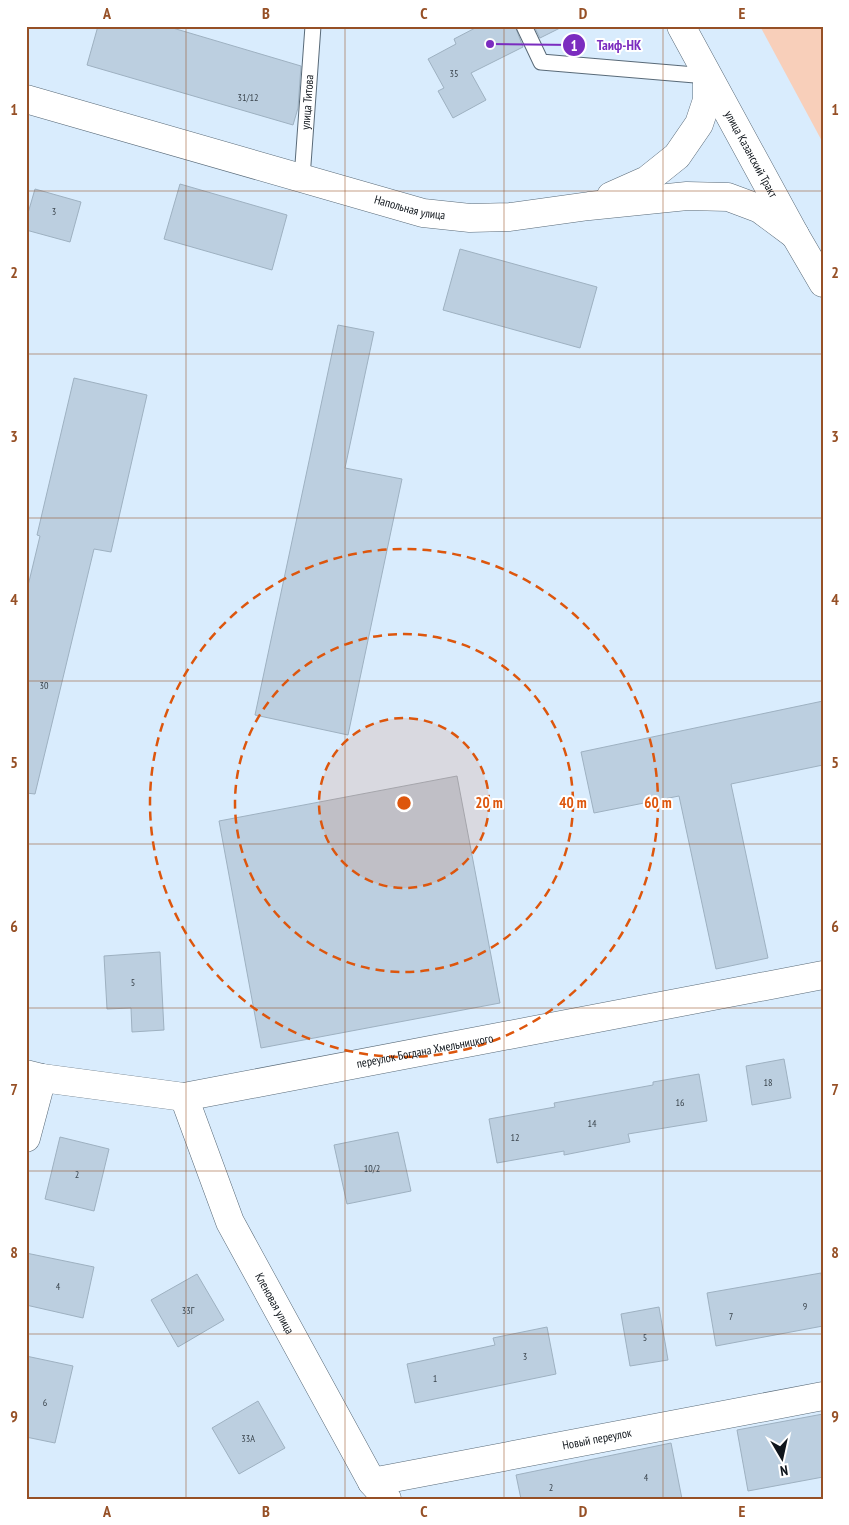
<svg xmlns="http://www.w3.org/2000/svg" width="849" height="1525" font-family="'PT Sans Narrow',sans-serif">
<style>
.green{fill:#f8cfba}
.building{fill:#bccfe0;stroke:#9eb1c1}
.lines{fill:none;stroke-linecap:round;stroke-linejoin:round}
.lane-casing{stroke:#596a78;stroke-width:17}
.street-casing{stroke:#596a78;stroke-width:29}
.lane{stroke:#fff;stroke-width:15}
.street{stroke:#fff;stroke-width:28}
.grid{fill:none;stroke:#965026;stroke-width:1;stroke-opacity:0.55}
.ring{fill:none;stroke:#dd560d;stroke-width:2.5;stroke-dasharray:9 6}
.labels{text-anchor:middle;stroke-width:4;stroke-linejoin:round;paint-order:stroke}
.number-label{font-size:10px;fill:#3a444c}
.street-label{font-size:12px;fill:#0f151b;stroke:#fff}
.centre{fill:#dd560d;stroke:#fff;stroke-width:2.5}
.ring-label{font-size:15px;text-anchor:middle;font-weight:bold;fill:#dd560d;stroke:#fff;stroke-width:4;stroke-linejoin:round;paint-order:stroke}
.leader{fill:none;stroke:#7b2cbf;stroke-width:2}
.callout-dot{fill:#7b2cbf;stroke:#fff;stroke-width:2}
.mark-label{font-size:15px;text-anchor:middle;font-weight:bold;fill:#fff}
.callout-label{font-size:14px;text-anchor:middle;font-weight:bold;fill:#7b2cbf;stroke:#fff;stroke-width:4;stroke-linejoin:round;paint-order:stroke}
.neatline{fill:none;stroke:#965026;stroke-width:2}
.grid-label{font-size:16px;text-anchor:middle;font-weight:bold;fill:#965026}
</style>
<rect width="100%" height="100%" fill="#d9ecfd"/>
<polygon class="green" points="761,26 823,26 823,143 760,26"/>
<g class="building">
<polygon points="98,26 166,26 301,66 298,108 293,125 87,65"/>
<polygon points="479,26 515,26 523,47 471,73 486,100 453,118 438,91 444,88 428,59 456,44 454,39"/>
<polygon points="534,26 564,26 540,38"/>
<polygon points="180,184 287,215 272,270 164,239"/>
<polygon points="35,189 81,202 70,242 26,230 26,220"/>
<polygon points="460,249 597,287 580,348 443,310"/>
<polygon points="338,325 374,332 345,468 402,479 348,735 255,715"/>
<polygon points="74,378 147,395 111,552 94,549 35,794 26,793 26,594 40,536 37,535"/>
<polygon points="823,701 823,765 731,784 768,958 716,969 679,796 594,813 581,752"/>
<polygon points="457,776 500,1003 261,1048 219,821"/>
<polygon points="160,952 164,1030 132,1032 131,1008 107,1009 104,956"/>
<polygon points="784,1059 791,1098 752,1105 746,1066"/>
<polygon points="699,1074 707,1121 628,1134 630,1142 564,1155 564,1151 497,1163 489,1119 555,1107 554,1103 653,1085 653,1082"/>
<polygon points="398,1132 411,1191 347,1204 334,1145"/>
<polygon points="60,1137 109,1149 94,1211 45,1199"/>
<polygon points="26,1253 94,1267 83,1318 26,1305"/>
<polygon points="821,1273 823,1286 823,1326 716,1346 707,1293"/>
<polygon points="197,1274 224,1320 178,1347 151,1300"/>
<polygon points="659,1307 668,1360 630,1366 621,1314"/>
<polygon points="547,1327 556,1374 415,1403 407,1364 495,1345 493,1338"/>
<polygon points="26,1356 73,1366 55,1443 26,1437"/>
<polygon points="258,1401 285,1448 239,1474 212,1428"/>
<polygon points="823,1414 823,1477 748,1491 737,1430"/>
<polygon points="671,1443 682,1499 521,1499 516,1475"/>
</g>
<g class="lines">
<defs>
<g id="lane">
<polyline points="524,26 541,62 707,76"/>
<path id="s1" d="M302,178L313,26"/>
</g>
<g id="street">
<path id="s2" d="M681,26L795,235L823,283"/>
<path id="s3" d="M26,99L423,213L470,218L510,217L589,206L687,196L728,197L760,209L795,235"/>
<polyline points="611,196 647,180 677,156 699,124 707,100 707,76"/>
<path id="s4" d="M26,1074L42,1078L184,1097L823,975"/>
<path id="s5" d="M184,1097L230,1222L372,1482L387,1499"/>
<polyline points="26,1138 42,1078"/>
<path id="s6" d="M372,1482L823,1396"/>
</g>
</defs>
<use href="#lane" class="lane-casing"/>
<use href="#street" class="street-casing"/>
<use href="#lane" class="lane"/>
<use href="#street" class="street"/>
</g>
<path class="grid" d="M186,26V1499M345,26V1499M504,26V1499M663,26V1499M26,191H823M26,354H823M26,518H823M26,681H823M26,844H823M26,1008H823M26,1171H823M26,1334H823"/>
<circle cx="404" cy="803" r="85" fill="#dd560d" fill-opacity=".12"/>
<g class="ring">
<circle cx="404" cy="803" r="85"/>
<circle cx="404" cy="803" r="169"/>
<circle cx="404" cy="803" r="254"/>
</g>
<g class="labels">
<g class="number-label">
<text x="454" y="77">35</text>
<text x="248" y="101">31/12</text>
<text x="54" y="215">3</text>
<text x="44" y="689">30</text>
<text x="133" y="986">5</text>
<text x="768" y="1086">18</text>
<text x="680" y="1106">16</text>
<text x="592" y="1127">14</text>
<text x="515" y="1141">12</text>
<text x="372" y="1172">10/2</text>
<text x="77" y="1178">2</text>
<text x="58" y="1290">4</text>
<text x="805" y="1310">9</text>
<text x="188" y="1314">33Г</text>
<text x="731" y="1320">7</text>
<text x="645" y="1341">5</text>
<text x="525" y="1360">3</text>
<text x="435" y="1382">1</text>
<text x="45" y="1406">6</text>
<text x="248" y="1442">33А</text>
<text x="646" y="1481">4</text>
<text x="551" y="1491">2</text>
</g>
<g class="street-label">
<text dy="4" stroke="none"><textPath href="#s1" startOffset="76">улица Титова</textPath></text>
<text dy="4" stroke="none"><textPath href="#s2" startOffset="146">улица Казанский Тракт</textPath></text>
<text dy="4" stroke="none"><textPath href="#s3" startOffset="399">Напольная улица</textPath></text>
<text dy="4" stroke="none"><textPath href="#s4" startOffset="405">переулок Богдана Хмельницкого</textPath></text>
<text dy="4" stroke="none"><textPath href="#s5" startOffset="226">Кленовая улица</textPath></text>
<text dy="4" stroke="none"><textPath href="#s6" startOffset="229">Новый переулок</textPath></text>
</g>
</g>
<circle cx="404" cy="803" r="8" class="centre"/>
<g class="ring-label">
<text x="489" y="808">20 m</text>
<text x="573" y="808">40 m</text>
<text x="658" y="808">60 m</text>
</g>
<path class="leader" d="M490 44L574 45"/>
<g class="callout-dot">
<circle cx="490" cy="44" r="5"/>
<circle cx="574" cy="45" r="12"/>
</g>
<g class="mark-label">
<text x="574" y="51">1</text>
</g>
<g class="callout-label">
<text x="619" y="50">Таиф-НК</text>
</g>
<rect width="849" height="1525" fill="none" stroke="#ffffff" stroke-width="55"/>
<g transform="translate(782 1458) rotate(171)" stroke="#ffffff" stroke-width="4" paint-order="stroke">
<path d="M0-4L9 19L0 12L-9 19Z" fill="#0f151b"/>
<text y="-8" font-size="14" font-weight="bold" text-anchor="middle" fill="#0f151b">N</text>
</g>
<rect x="28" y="28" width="794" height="1470" class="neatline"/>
<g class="grid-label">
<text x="107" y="19">A</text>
<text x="266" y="19">B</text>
<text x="424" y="19">C</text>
<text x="583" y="19">D</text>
<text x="742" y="19">E</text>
<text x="14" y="115">1</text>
<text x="835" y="115">1</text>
<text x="14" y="278">2</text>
<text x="835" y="278">2</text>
<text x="14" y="442">3</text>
<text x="835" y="442">3</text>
<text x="14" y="605">4</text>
<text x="835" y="605">4</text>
<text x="14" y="768">5</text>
<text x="835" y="768">5</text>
<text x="14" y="932">6</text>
<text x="835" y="932">6</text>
<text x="14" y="1095">7</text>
<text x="835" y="1095">7</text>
<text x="14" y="1258">8</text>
<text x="835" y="1258">8</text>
<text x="14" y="1422">9</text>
<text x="835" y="1422">9</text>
<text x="107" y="1517">A</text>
<text x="266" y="1517">B</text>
<text x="424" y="1517">C</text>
<text x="583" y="1517">D</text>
<text x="742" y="1517">E</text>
</g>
</svg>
